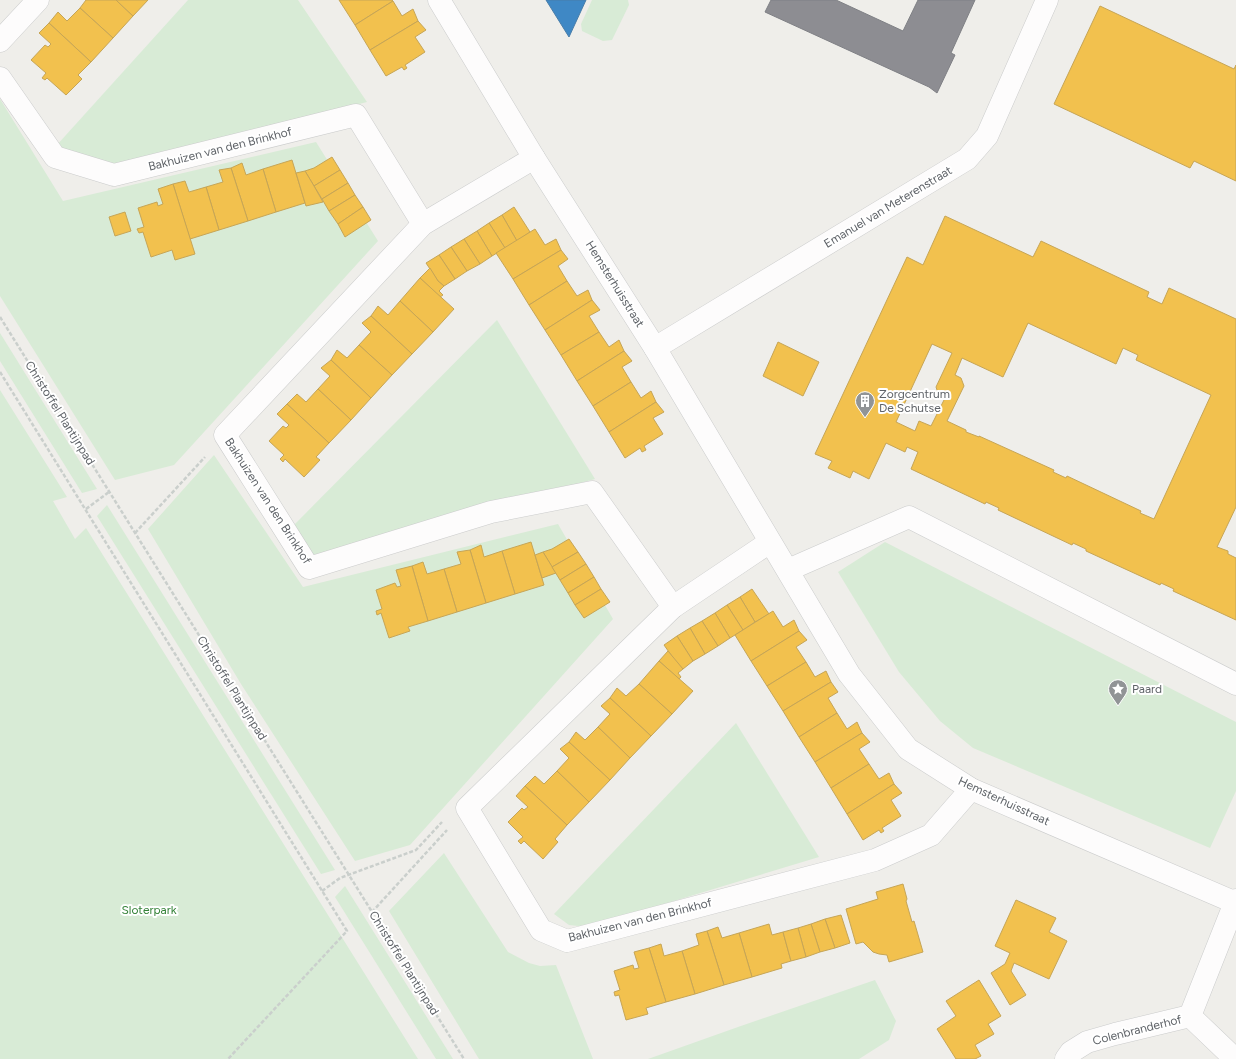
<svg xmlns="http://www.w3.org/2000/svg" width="1236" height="1059" font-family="Figtree,sans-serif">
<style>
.green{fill:#d8ebd6}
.homes{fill:#f2c14e;stroke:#c6a556;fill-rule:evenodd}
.schools{fill:#3f88c5;stroke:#497da9}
.industry{fill:#8d8d92;stroke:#7f8085}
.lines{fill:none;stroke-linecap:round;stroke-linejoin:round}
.minor-casing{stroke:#cbcccc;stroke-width:23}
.path{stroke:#cacfcc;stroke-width:2.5;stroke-dasharray:4 2;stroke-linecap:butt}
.minor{stroke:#fdfcfc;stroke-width:22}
.labels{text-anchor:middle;stroke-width:4;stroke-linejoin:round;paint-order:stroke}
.street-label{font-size:12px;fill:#5f6368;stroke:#fff}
.poi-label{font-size:12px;fill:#5f6368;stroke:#fff;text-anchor:start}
.park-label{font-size:12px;fill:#348238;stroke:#fff}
</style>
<rect width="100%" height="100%" fill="#efeeea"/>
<g class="green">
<polygon points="188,0 298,0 367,102 108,168 56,146"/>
<polygon points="592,0 628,0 629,5 612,40 603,41 582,31 581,24"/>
<polygon points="0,99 63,201 316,142 378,241 174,465 115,480 0,296"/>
<polygon points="497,320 595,479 309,557 292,527"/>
<polygon points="0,333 97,489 82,493 0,361"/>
<polygon points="0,390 67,497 53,501 75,539 86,528 418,1059 0,1059"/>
<polygon points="214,455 303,587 558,524 613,619 410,845 355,861 241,684 148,529"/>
<polygon points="107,505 335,870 321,874 97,516"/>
<polygon points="885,542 1236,722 1236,791 1210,848 973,748 940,721 899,672 838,572"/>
<polygon points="736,723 819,857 588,927 569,925 554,914"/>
<polygon points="444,853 508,952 529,963 540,966 556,965 593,1059 479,1059 389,911"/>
<polygon points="345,886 453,1059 436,1059 335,897"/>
<polygon points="875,980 896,1021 889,1040 859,1059 648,1059 738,1027"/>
</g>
<g class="homes">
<polygon points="86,0 116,0 133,16 113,38 80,8"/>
<polygon points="116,0 148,0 133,16"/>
<polygon points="339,0 392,0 393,1 355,25"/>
<polygon points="393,1 402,16 413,9 418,21 370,50 355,25"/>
<polygon points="1100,6 1234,69 1236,65 1236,181 1194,161 1190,168 1054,104"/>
<polygon points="80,8 113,38 91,62 49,23 58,12 67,21"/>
<polygon points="418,21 426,30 415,37 425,52 405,65 407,68 404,70 402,67 386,76 370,50"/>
<polygon points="49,23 91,62 78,75 82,79 66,95 47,78 45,80 42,78 46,73 31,60 45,45 48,47 51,44 39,33"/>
<polygon points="332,157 340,170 314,186 305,171 314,168"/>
<polygon points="292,160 305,203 276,212 263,169"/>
<polygon points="242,163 246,175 263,169 276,212 248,221 231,168"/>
<polygon points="231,168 248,221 219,230 206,187 223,182 219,170"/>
<polygon points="340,170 348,183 322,199 314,186"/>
<polygon points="305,171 314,186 323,202 306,206 296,173"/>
<polygon points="185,181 189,192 206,187 219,230 190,239 173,184"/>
<polygon points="348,183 355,195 329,211 322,199"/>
<polygon points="173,184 195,254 175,260 172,250 151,257 143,232 139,233 137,229 144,227 138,208 157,202 158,206 163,204 158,189"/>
<polygon points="355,195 363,207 338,224 329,211"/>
<polygon points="363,207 371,220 345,237 338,224"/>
<polygon points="514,207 530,232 517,241 502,215"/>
<polygon points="125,212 131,231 115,236 109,217"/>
<polygon points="502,215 517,241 505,248 489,223"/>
<path d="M945,216L1033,257L1041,241L1149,292L1147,297L1162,304L1169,288L1236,319V507L1217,547L1228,551V554L1236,558V620L1173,591L1174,589L1161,583L1160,585L1086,551V549L1073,543L1072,545L998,510L999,508L986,502L985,504L911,469L918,452L907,447L905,452L886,443L869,479L853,471L850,478L828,468L832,461L815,454L907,257L923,265ZM1028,323L1116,364L1123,348L1138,355L1136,360L1211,395L1154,519L1140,513L1141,511L1067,476L1066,478L1053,472L1054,470L979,436V437L966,432V430L947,421L964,386L961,378L955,375L962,358L1003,377ZM932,344L952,353L936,387L939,396L945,398L931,426L919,421L915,431L896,422Z"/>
<polygon points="489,223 505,248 492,256 477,231"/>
<polygon points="535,229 545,245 556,239 561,250 513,279 496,253"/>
<polygon points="477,231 492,256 480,264 464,239"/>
<polygon points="464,239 480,264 467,271 451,247"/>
<polygon points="451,247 467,271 455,279 439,255"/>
<polygon points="561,250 568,259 558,266 567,281 529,305 513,279"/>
<polygon points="439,255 455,279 444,286 438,281 426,263"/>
<polygon points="430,268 438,281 444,286 439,291 443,295 440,297 420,278"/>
<polygon points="420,278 454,309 433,332 400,301"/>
<polygon points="567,281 577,296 588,290 592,300 545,330 529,305"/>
<polygon points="592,300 600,310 589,316 599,332 561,355 545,330"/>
<polygon points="400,301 433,332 412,354 371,316 378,306 388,315"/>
<polygon points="371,316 412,354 392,375 359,345 371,332 362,323"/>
<polygon points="599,332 609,347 619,340 624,351 577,381 561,355"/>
<polygon points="778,342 819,362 803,396 763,376"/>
<polygon points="359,345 392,375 371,398 331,360 337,350 347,358"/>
<polygon points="624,351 632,361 622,367 631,382 593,406 577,381"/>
<polygon points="331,360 371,398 351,420 318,389 330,376 321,368"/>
<polygon points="631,382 641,398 651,391 656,402 609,432 593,406"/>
<polygon points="318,389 351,420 329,443 287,404 297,394 306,402"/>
<polygon points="656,402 664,412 653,418 663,434 644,446 646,450 642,452 640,448 625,458 609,432"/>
<polygon points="287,404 329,443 316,457 320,460 304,477 285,459 283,462 280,459 284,455 269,441 283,426 286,428 289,425 277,414"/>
<polygon points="569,539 578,552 552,567 543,552 552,549"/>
<polygon points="531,542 544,585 515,594 502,551"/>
<polygon points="481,545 484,557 502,551 515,594 486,603 470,550"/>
<polygon points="470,550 486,603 457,612 444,569 461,564 457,552"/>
<polygon points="543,552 556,573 542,578 535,555"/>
<polygon points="578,552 586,564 560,580 552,567"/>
<polygon points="423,562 427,574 444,569 457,612 428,621 412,566"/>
<polygon points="586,564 594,577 568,593 560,580"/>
<polygon points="412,566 428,621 408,627 410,631 389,638 381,613 377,615 376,611 382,609 376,590 395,583 397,587 401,586 396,570"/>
<polygon points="594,577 601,589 575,605 568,593"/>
<polygon points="601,589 610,602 584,618 575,605"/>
<polygon points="752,589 769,614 755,622 740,597"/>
<polygon points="740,597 755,622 743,630 727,605"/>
<polygon points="727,605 743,630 730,638 715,613"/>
<polygon points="773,611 783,627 794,620 799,631 751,661 735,635"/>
<polygon points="715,613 730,638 718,646 702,621"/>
<polygon points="702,621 718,646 705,654 690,628"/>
<polygon points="690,628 705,654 693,661 677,636"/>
<polygon points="799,631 807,640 796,647 806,662 767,686 751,661"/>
<polygon points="677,636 693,661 683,669 676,662 664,645"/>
<polygon points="668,651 683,669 678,673 681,677 679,679 659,661"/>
<polygon points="659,661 693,691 672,714 639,684"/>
<polygon points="806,662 815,677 826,671 831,682 783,711 767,686"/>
<polygon points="831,682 838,692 828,698 837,713 799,737 783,711"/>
<polygon points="639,684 672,714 651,736 610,698 617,688 626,696"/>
<polygon points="610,698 651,736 630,758 598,727 610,714 601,706"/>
<polygon points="837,713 847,729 857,722 862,733 815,762 799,737"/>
<polygon points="598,727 630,758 610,780 569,742 576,732 585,740"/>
<polygon points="862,733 870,742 859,749 869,764 831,788 815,762"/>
<polygon points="569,742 610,780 589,802 557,771 569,758 560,749"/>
<polygon points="869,764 879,779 889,773 894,784 847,814 831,788"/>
<polygon points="557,771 589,802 567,825 525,786 535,776 544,784"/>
<polygon points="894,784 902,793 891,800 901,816 882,828 884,831 881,833 879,830 863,840 847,814"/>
<polygon points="525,786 567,825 555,839 558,842 543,859 524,841 521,844 518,841 523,837 508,822 522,808 524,810 528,807 516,796"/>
<polygon points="903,884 907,899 906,901 912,922 914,921 923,952 889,962 887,955 879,954 873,952 863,942 856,944 846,909 878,899 876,892"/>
<polygon points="1016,900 1056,918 1049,932 1067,941 1049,979 1014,963 1011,971 1026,995 1010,1005 991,973 1005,964 1010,953 995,946"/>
<polygon points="841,915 850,943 835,948 825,919"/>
<polygon points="825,919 835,948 820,952 811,924"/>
<polygon points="769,924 772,935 783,932 791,961 781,964 782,968 752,977 739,933"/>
<polygon points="811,924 820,952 806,957 798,928"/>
<polygon points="718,927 722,938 739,933 752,977 724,985 707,931"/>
<polygon points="798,928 806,957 791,961 783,932"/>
<polygon points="707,931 724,985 695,994 682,951 699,945 696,934"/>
<polygon points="661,944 664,956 682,951 695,994 666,1002 649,948"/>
<polygon points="649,948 666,1002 646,1008 648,1014 626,1020 619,995 615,996 614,992 620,990 614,971 633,965 634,969 639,968 634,952"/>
<polygon points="979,980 1001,1016 988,1024 994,1034 975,1045 981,1056 975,1059 956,1059 937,1029 956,1016 946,1001"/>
</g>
<polygon class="schools" points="546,0 586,0 569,37"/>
<polygon class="industry" points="771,0 836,0 903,31 918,0 975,0 951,53 955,55 937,93 929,87 765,12"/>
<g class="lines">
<defs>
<g id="minor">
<polyline points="439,0 534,158 655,348 849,674 908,749 971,789 1236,903"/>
<polyline points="0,41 38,0"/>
<polyline points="0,78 55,157 114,175 356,115 423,224"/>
<polyline points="534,158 423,224 225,435 309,568 491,512 592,492 673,607"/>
<polyline points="655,348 967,159 987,136 1047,0"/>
<polyline points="770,542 673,607 467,808 541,930 567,941 875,860 931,835 971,789"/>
<polyline points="788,570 909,517 1236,684"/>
<polyline points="1190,1016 1236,900"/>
<polyline points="1190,1016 1235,1059"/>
<polyline points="1066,1059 1071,1052 1087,1042 1115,1034 1190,1016"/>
</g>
</defs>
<use href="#minor" class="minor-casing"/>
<g class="path">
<polyline points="0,317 464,1059"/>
<polyline points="0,372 347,931 228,1059"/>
<polyline points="86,509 109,492"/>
<polyline points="135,533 205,457"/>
<polyline points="322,891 340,878 416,850 442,822"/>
<polyline points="372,912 447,830"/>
</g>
<use href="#minor" class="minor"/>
</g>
<defs>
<symbol id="building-pin" viewBox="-11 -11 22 30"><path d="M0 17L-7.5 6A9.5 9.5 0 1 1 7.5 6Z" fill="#919496" stroke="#fff"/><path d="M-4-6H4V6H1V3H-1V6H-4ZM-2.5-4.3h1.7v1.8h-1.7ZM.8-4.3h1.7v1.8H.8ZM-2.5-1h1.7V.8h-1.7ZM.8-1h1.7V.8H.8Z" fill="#fff"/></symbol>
<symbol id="sight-pin" viewBox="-11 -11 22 30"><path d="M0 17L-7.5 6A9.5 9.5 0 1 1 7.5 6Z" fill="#919496" stroke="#fff"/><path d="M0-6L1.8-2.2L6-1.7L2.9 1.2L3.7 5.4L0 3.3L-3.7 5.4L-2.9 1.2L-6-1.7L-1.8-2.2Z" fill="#fff"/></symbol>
</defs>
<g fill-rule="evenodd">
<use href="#building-pin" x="854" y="390" width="22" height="30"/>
<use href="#sight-pin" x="1107" y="678" width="22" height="30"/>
</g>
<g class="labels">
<g class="street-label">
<text transform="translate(220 149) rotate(-14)" y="4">Bakhuizen van den Brinkhof</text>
<text transform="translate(888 207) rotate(-31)" y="4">Emanuel van Meterenstraat</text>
<text transform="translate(615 284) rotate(58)" y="4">Hemsterhuisstraat</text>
<text transform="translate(60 413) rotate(58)" y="4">Christoffel Plantijnpad</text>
<text transform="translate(268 501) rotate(57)" y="4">Bakhuizen van den Brinkhof</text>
<text transform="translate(232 688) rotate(58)" y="4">Christoffel Plantijnpad</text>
<text transform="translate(1004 801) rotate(25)" y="4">Hemsterhuisstraat</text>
<text transform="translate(640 920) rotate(-14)" y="4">Bakhuizen van den Brinkhof</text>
<text transform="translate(404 963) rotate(58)" y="4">Christoffel Plantijnpad</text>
<text transform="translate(1137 1030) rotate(-14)" y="4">Colenbranderhof</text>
</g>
<g class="poi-label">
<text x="879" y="398">Zorgcentrum<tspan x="879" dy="14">De Schutse</tspan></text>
<text x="1132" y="693">Paard</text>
</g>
<g class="park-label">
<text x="149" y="914">Sloterpark</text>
</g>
</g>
</svg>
